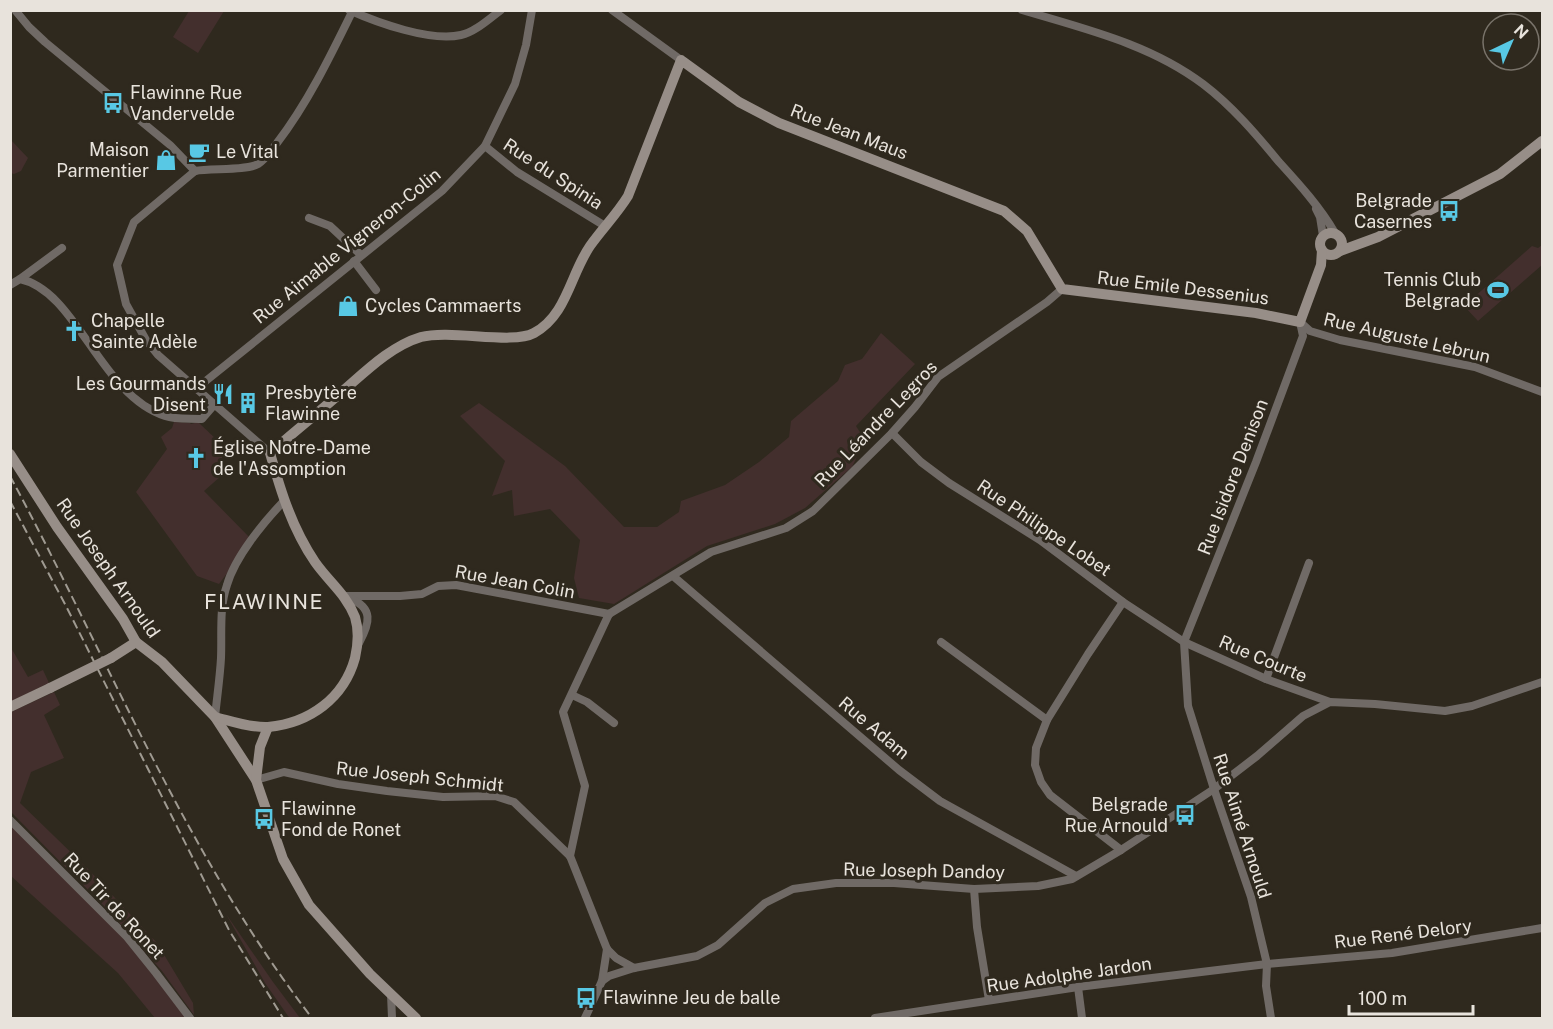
<svg xmlns="http://www.w3.org/2000/svg" width="1553" height="1029" font-family="'Public Sans',sans-serif">
<style>
.green{fill:#432f2d}
.lines{fill:none;stroke-linecap:round;stroke-linejoin:round}
.street{stroke:#706a66;stroke-width:8}
.secondary{stroke:#978e88;stroke-width:10}
.rail{stroke:#9f9a91;stroke-width:2;stroke-dasharray:9 4.5;stroke-linecap:butt}
.secondary-bridge{stroke:#978e88;stroke-width:10}
.labels{text-anchor:middle;stroke-width:6;stroke-linejoin:round;paint-order:stroke}
.poi-label{font-size:18px;fill:#e8e3dc;stroke:#2f291e;text-anchor:start}
.street-label{font-size:18px;fill:#e8e3dc;stroke:#2f291e}
.quarter-label{font-size:21px;letter-spacing:1.5px;fill:#e8e3dc;stroke:#2f291e}
</style>
<rect width="100%" height="100%" fill="#2f291e"/>
<g class="green">
<polygon points="189,11 224,11 198,53 173,37"/>
<polygon points="11,140 28,158 21,171 14,174 11,173"/>
<polygon points="1542,245 1542,265 1478,321 1464,306 1532,246 1538,248"/>
<polygon points="881,333 915,364 856,426 865,440 852,467 805,508 775,524 707,546 614,604 579,598 574,578 580,540 550,509 514,516 512,490 492,496 505,461 460,416 479,403 565,466 624,527 657,527 679,512 681,501 725,485 759,462 789,437 791,421 838,381 845,365 862,359"/>
<path d="M174,422L190,423L191,424L198,422C223,446 224,442 221,476L204,491L252,540L219,584L197,576L136,492L167,449L161,437L172,428Z"/>
<polygon points="10,646 28,677 43,670 49,683 10,702"/>
<polygon points="54,692 60,705 44,715 64,758 31,772 20,803 87,868 157,943 193,1003 194,1015 162,971 108,910 11,812 11,712"/>
<polygon points="10,820 127,937 190,1018 155,1018 118,973 11,876"/>
<polygon points="226,914 273,982 300,1018 290,1018 288,1016 265,983"/>
</g>
<g class="lines">
<g class="street">
<polyline points="15,10 29,27 45,42 170,145 195,171"/>
<path d="M349,10C378,23 431,42 461,35C475,32 489,19 501,10"/>
<polyline points="612,10 681,60"/>
<path d="M1022,10C1085,29 1150,44 1203,84C1232,106 1256,134 1279,162C1299,184 1320,207 1335,233"/>
<polyline points="485,146 517,172 605,226"/>
<polyline points="195,171 134,222 117,265 126,304 146,340 158,355 270,453"/>
<path d="M195,171C211,168 246,171 258,164C266,159 271,150 277,143C307,104 330,57 352,12"/>
<polyline points="1316,209 1320,217 1323,236"/>
<polyline points="309,218 330,226 361,255"/>
<polyline points="354,261 376,290"/>
<polyline points="20,279 62,248"/>
<path d="M10,285L20,279C77,291 100,395 165,416C177,420 190,418 202,419L215,404"/>
<polyline points="1300,322 1310,331 1340,340 1475,367 1542,392"/>
<polyline points="197,388 442,191 485,146 515,84 526,45 532,10"/>
<polyline points="892,433 921,462 949,483 1040,540 1123,602 1184,642 1266,679 1330,702"/>
<polyline points="673,576 899,770 940,801 1076,876"/>
<polyline points="345,596 400,596 422,594 438,586 456,585 609,614"/>
<path d="M349,598C374,608 370,623 359,643"/>
<polyline points="609,614 711,552 786,528 813,511 892,433 915,407 938,377 1047,302 1062,289"/>
<polyline points="941,642 1047,720"/>
<polyline points="1266,679 1309,563"/>
<polyline points="572,695 587,702 614,723"/>
<path d="M215,717C217,697 220,677 221,658C222,633 219,608 227,585C235,557 263,523 283,502"/>
<polyline points="256,780 284,772 338,784 387,791 443,797 495,796 514,802 570,856 607,949 616,958 634,968"/>
<polyline points="10,820 127,937 156,973 190,1018"/>
<polyline points="1121,850 1050,795 1041,782 1035,765 1036,748 1047,720 1088,654 1123,602"/>
<polyline points="570,856 585,786 563,712 609,614"/>
<polyline points="974,889 977,927 989,1000"/>
<polyline points="602,981 609,976 634,968 697,956 718,945 765,903 793,889 836,883 894,883 974,889 1038,886 1072,879 1121,850 1214,789 1257,756 1303,716 1330,702 1375,704 1445,711 1472,706 1542,682"/>
<polyline points="1078,987 1082,1018"/>
<polyline points="391,994 392,1018"/>
<polyline points="585,1018 602,981 607,949"/>
<polyline points="875,1018 1078,987 1267,964 1392,953 1542,928"/>
<polyline points="1271,1018 1266,986 1267,964 1251,897 1214,789 1188,706 1184,642 1256,462 1303,336 1300,322"/>
</g>
<g class="secondary">
<circle cx="1331" cy="244" r="11"/>
<polyline points="1340,251 1378,237 1500,174 1542,141"/>
<polyline points="10,454 57,527 123,619 136,642 162,662 215,717 256,780 283,859 309,905 370,974 416,1018"/>
<polyline points="111,658 136,642"/>
<polyline points="10,707 50,688"/>
<path d="M215,717C231,721 251,728 268,727C310,723 344,698 355,658C358,645 359,630 355,617C346,594 329,582 315,562C292,528 281,492 270,453C294,432 319,412 343,391C366,371 391,346 421,337C451,329 512,345 534,333C567,315 570,275 590,246C602,229 617,214 628,196L681,60L739,102L779,123L1004,211L1027,231L1062,289L1256,313L1300,322L1321,265L1322,250"/>
<polyline points="256,780 260,747 268,727"/>
</g>
<g class="rail">
<path d="M10,476C108,658 186,855 312,1018"/>
<polyline points="10,501 66,606 229,930 283,1018"/>
</g>
<polyline class="secondary-bridge" points="50,688 111,658"/>
</g>
<defs>
<symbol id="bus-bare" viewBox="-9 -9 18 18"><path d="M-5-6H5V4H4V6H2V4H-2V6H-4V4H-5ZM-3.5-4V0h7V-4ZM-3.5 1.2v1.5H-2V1.2ZM2 1.2v1.5H3.5V1.2Z" fill="#58c8e4" stroke="#2f291e" stroke-width="2.5" paint-order="stroke"/></symbol>
<symbol id="cafe-bare" viewBox="-9 -9 18 18"><path d="M-5.5-4.5H6V0H3Q3 3.5 0 3.5H-2.5Q-5.5 3.5-5.5 0ZM3-3.2v2h1.7v-2ZM-6 4.5H4V6H-6Z" fill="#58c8e4" stroke="#2f291e" stroke-width="2.5" paint-order="stroke"/></symbol>
<symbol id="shop-bare" viewBox="-9 -9 18 18"><path d="M-5-2.5h2.3a2.7 3.5 0 0 1 5.4 0H5L5.5 6h-11ZM-1.5-2.5h3a1.5 2.3 0 0 0-3 0Z" fill="#58c8e4" stroke="#2f291e" stroke-width="2.5" paint-order="stroke"/></symbol>
<symbol id="stadium-bare" viewBox="-9 -9 18 18"><path d="M0-5a6.5 5 0 1 0 0 10a6.5 5 0 1 0 0-10ZM-3.5-1.8h7v3.6h-7Z" fill="#58c8e4" stroke="#2f291e" stroke-width="2.5" paint-order="stroke"/></symbol>
<symbol id="church-bare" viewBox="-9 -9 18 18"><path d="M-1.2-6h2.4v3.5h3.3v2.4h-3.3V6h-2.4V-.1h-3.3v-2.4h3.3Z" fill="#58c8e4" stroke="#2f291e" stroke-width="2.5" paint-order="stroke"/></symbol>
<symbol id="restaurant-bare" viewBox="-9 -9 18 18"><path d="M-5-6h1v4h1v-4h1v4h1v-4h1v5L-1.5 .5V6h-2V.5L-5-1ZM5-6V6H3V1.5H1.5Q1.5-4 5-6Z" fill="#58c8e4" stroke="#2f291e" stroke-width="2.5" paint-order="stroke"/></symbol>
<symbol id="building-bare" viewBox="-9 -9 18 18"><path d="M-4-6H4V6H1V3H-1V6H-4ZM-2.5-4.3h1.7v1.8h-1.7ZM.8-4.3h1.7v1.8H.8ZM-2.5-1h1.7V.8h-1.7ZM.8-1h1.7V.8H.8Z" fill="#58c8e4" stroke="#2f291e" stroke-width="2.5" paint-order="stroke"/></symbol>
</defs>
<g fill-rule="evenodd">
<use href="#bus-bare" x="98" y="88" width="30" height="30"/>
<use href="#cafe-bare" x="184" y="137" width="30" height="30"/>
<use href="#shop-bare" x="151" y="145" width="30" height="30"/>
<use href="#bus-bare" x="1434" y="196" width="30" height="30"/>
<use href="#stadium-bare" x="1483" y="275" width="30" height="30"/>
<use href="#shop-bare" x="333" y="291" width="30" height="30"/>
<use href="#church-bare" x="59" y="316" width="30" height="30"/>
<use href="#restaurant-bare" x="208" y="379" width="30" height="30"/>
<use href="#building-bare" x="233" y="388" width="30" height="30"/>
<use href="#church-bare" x="181" y="443" width="30" height="30"/>
<use href="#bus-bare" x="1170" y="800" width="30" height="30"/>
<use href="#bus-bare" x="249" y="804" width="30" height="30"/>
<use href="#bus-bare" x="571" y="983" width="30" height="30"/>
</g>
<g class="labels">
<g class="poi-label">
<text x="130" y="99">Flawinne Rue<tspan x="130" dy="21">Vandervelde</tspan></text>
<text x="149" y="156" text-anchor="end">Maison<tspan x="149" dy="21">Parmentier</tspan></text>
<text x="216" y="158">Le Vital</text>
<text x="1432" y="207" text-anchor="end">Belgrade<tspan x="1432" dy="21">Casernes</tspan></text>
<text x="1481" y="286" text-anchor="end">Tennis Club<tspan x="1481" dy="21">Belgrade</tspan></text>
<text x="365" y="312">Cycles Cammaerts</text>
<text x="91" y="327">Chapelle<tspan x="91" dy="21">Sainte Adèle</tspan></text>
<text x="206" y="390" text-anchor="end">Les Gourmands<tspan x="206" dy="21">Disent</tspan></text>
<text x="265" y="399">Presbytère<tspan x="265" dy="21">Flawinne</tspan></text>
<text x="213" y="454">Église Notre-Dame<tspan x="213" dy="21">de l'Assomption</tspan></text>
<text x="1168" y="811" text-anchor="end">Belgrade<tspan x="1168" dy="21">Rue Arnould</tspan></text>
<text x="281" y="815">Flawinne<tspan x="281" dy="21">Fond de Ronet</tspan></text>
<text x="603" y="1004">Flawinne Jeu de balle</text>
</g>
<g class="street-label">
<text transform="translate(849 132) rotate(21)" y="6">Rue Jean Maus</text>
<text transform="translate(553 174) rotate(33)" y="6">Rue du Spinia</text>
<text transform="translate(347 246) rotate(-39)" y="6">Rue Aimable Vigneron-Colin</text>
<text transform="translate(1183 288) rotate(7)" y="6">Rue Emile Dessenius</text>
<text transform="translate(1407 338) rotate(13)" y="6">Rue Auguste Lebrun</text>
<text transform="translate(876 424) rotate(-46)" y="6">Rue Léandre Legros</text>
<text transform="translate(1233 477) rotate(-69)" y="6">Rue Isidore Denison</text>
<text transform="translate(1044 528) rotate(34)" y="6">Rue Philippe Lobet</text>
<text transform="translate(108 568) rotate(55)" y="6">Rue Joseph Arnould</text>
<text transform="translate(515 582) rotate(10)" y="6">Rue Jean Colin</text>
<text transform="translate(1263 659) rotate(23)" y="6">Rue Courte</text>
<text transform="translate(874 728) rotate(40)" y="6">Rue Adam</text>
<text transform="translate(420 777) rotate(6)" y="6">Rue Joseph Schmidt</text>
<text transform="translate(1242 826) rotate(72)" y="6">Rue Aimé Arnould</text>
<text transform="translate(924 871) rotate(1)" y="6">Rue Joseph Dandoy</text>
<text transform="translate(114 906) rotate(47)" y="6">Rue Tir de Ronet</text>
<text transform="translate(1403 934) rotate(-7)" y="6">Rue René Delory</text>
<text transform="translate(1069 975) rotate(-8)" y="6">Rue Adolphe Jardon</text>
</g>
<g class="quarter-label">
<text x="264" y="609">FLAWINNE</text>
</g>
</g>
<rect width="1553" height="1029" fill="none" stroke="#e8e3dc" stroke-width="24"/>
<g transform="translate(1511 42) rotate(44)"><circle r="28" fill="#2f291e" stroke="#79736a" stroke-width="1.5"/>
<path d="M0-4.5L10 22L0 15L-10 22Z" fill="#58c8e4"/>
<text y="-9" font-size="16" font-weight="bold" text-anchor="middle" fill="#e8e3dc">N</text>
</g>
<path d="M1349 1005v9h124v-9" fill="none" stroke="#e8e3dc" stroke-width="3"/>
<text x="1358" y="1005" font-size="18" fill="#e8e3dc" stroke="#2f291e" stroke-width="4.5" paint-order="stroke">100 m</text>
</svg>
